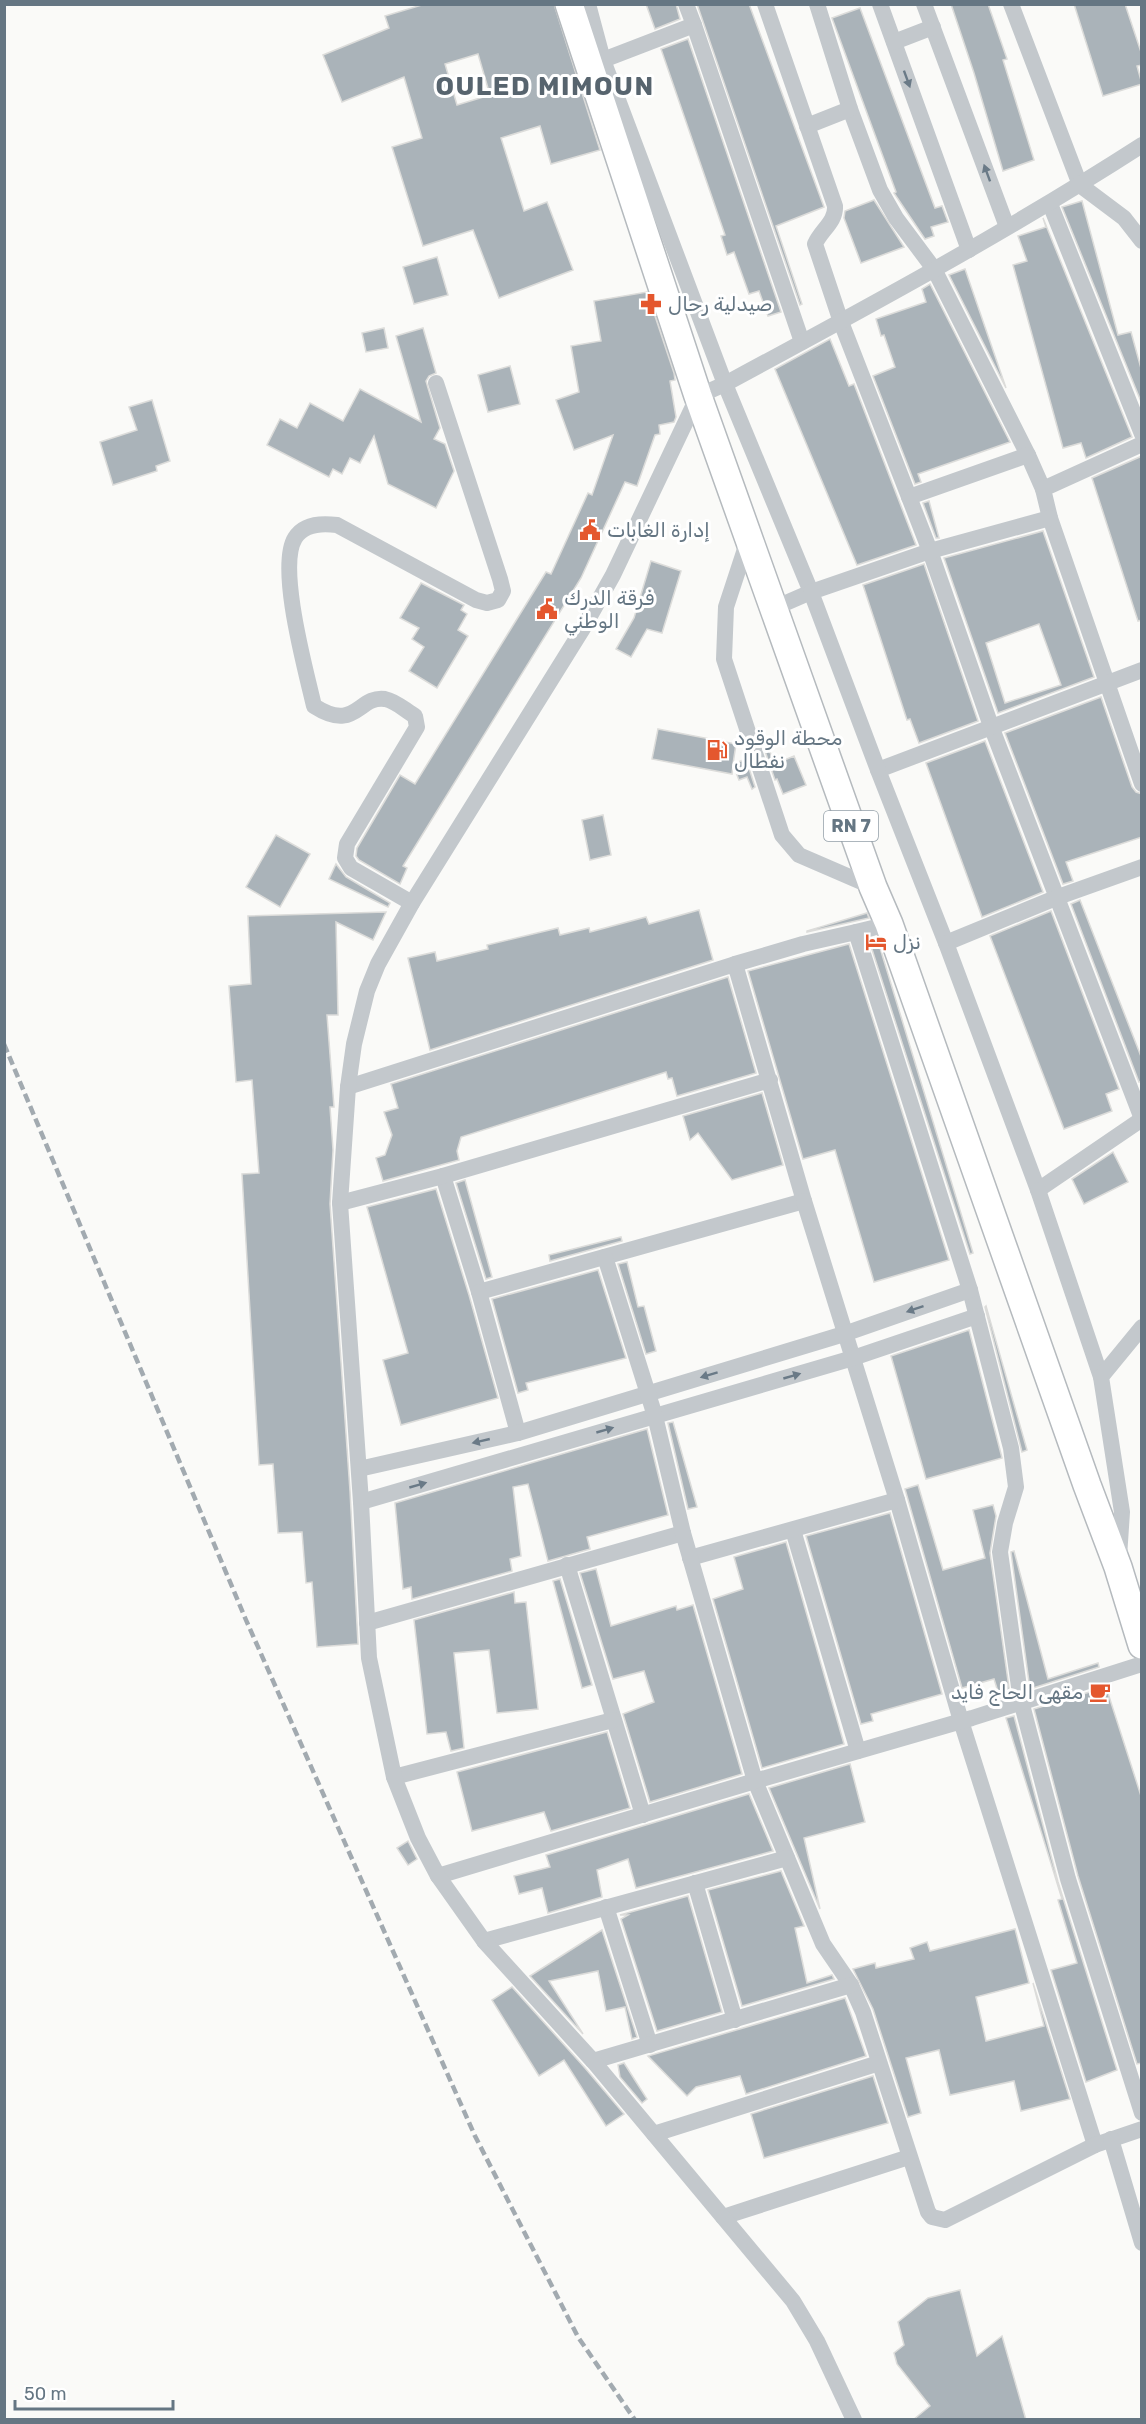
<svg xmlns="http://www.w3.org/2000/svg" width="1146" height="2424" font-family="Rubik,Vazirmatn,sans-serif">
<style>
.building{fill:#aab3b9;stroke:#dcdcda;stroke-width:1.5;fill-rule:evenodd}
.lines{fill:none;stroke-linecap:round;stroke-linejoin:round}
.primary-casing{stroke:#b5babe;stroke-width:30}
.minor{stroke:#c3c8cc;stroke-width:16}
.primary{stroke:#fff;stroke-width:27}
.rail{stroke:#a2aab0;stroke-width:4.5;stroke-dasharray:9 4.5;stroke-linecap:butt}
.oneway{fill:#6a7a87}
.labels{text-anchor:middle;stroke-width:6;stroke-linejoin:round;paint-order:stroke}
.shield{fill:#fff;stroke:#939fa8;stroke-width:1.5}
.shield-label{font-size:18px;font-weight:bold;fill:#657683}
.poi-label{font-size:20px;fill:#657683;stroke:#fff;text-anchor:start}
.district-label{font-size:26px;font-weight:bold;letter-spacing:1.5px;fill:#57646e;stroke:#fff}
</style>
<rect width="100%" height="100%" fill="#fafaf8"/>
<g class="building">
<path d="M425,4H554L600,150L551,164L540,126L501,138L524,211L547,202L573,270L499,298L473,230L423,246L392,147L422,138L404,77L342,102L323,55L389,28L385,16ZM478,54L490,95L457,105L445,64Z"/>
<polygon points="646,4 676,4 680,19 655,29"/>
<polygon points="697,4 749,4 824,207 776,226 802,304 800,305"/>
<polygon points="951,4 988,4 1007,59 1003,60 1034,160 1003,171 974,73"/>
<polygon points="1074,4 1125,4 1142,55 1142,65 1137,66 1142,84 1103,96"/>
<polygon points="860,8 935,208 942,206 948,222 931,227 934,236 925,239 894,193 896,192 832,18"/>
<polygon points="688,39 781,312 768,316 759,291 749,294 734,252 727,255 721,236 725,235 661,49"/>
<polygon points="874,200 904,247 861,263 844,218 845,211"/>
<polygon points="1082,201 1118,335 1131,332 1142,372 1142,404 1062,207"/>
<polygon points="1043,218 1132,437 1086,458 1081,443 1063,448 1013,265 1027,261 1018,236 1046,227"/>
<polygon points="437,257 448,295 414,304 403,267"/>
<polygon points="965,269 1006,388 949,275"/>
<polygon points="930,284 1010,442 918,474 921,482 915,484 873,376 895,367 884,335 881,336 876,319 926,302 922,289"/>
<polygon points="647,292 674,373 675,380 670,381 676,417 674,422 659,425 660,434 655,435 637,486 625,482 581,578 403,866 407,868 400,884 359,860 356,856 357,848 400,775 415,784 546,572 551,574 588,493 592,495 613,435 574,450 556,400 579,392 571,346 601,341 594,301"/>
<polygon points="384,328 388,348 366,352 362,333"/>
<polygon points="423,328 436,373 429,376 426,381 440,428 434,439 445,444 454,471 436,508 388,484 374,436 360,463 350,458 342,474 333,469 329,477 267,445 280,419 297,428 310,403 343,421 360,389 421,422 396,336"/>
<polygon points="830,339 849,386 854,384 916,545 857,565 775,369"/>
<polygon points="510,366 520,404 488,412 478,375"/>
<polygon points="152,400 170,461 156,466 157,471 113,485 100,442 137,430 129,407"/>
<polygon points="1142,456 1142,620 1138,621 1092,478"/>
<polygon points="929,501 939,538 936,538 923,503"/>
<path d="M1043,531L1094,677L998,713L944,558ZM1039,624L1061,685L1005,703L986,643Z"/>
<polygon points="651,561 681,571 662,633 647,629 631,657 616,649 634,618"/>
<polygon points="924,564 978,721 919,743 910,719 907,720 863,585"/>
<polygon points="421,583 464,605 461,610 467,614 458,630 468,636 437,688 409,671 424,647 412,639 419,628 400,618"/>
<polygon points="1101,697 1132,787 1136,792 1142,794 1142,837 1066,862 1073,881 1063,884 1005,733"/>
<polygon points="658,729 736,744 733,764 746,759 755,787 752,789 747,777 739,780 733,765 732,774 652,759"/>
<polygon points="985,741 1043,892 982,917 926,763"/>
<polygon points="769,750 775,764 794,756 806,785 783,794 777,779 775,780 765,751"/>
<polygon points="603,815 611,855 590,860 582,820"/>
<polygon points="276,835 310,854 280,907 246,887"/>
<polygon points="336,864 346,877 390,903 388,907 329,879"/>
<polygon points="1080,900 1142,1059 1142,1081 1139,1082 1071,904"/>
<polygon points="699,910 713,960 430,1050 408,958 435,952 437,961 488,949 487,945 558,928 560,935 589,928 590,932 646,917 649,924"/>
<polygon points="1051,911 1119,1089 1106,1094 1112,1111 1064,1129 990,936"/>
<polygon points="386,912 373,940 336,922 338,1015 327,1015 334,1107 330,1107 333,1150 330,1204 350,1491 358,1644 317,1647 312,1582 306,1583 302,1532 278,1533 273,1464 259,1465 242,1174 259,1173 252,1080 236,1082 229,986 251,984 248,916"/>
<polygon points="867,913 869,918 807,932 807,931"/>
<polygon points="877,938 973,1253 970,1254 869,940"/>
<polygon points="849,944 949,1260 874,1282 835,1150 803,1159 748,971"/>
<polygon points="728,977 756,1073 677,1096 672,1078 668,1079 666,1072 461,1137 457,1151 459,1160 383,1181 376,1158 385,1155 392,1135 384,1112 398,1108 391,1084"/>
<polygon points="762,1093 783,1165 732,1180 698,1133 690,1140 683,1116"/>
<polygon points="1113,1152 1128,1182 1084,1204 1072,1179"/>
<polygon points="465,1180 492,1277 486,1279 456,1183"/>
<polygon points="436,1189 469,1295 498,1398 401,1425 383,1360 408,1353 367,1207"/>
<polygon points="621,1237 622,1241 550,1261 549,1255"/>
<polygon points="627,1262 638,1307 644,1306 656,1351 646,1354 618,1264"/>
<polygon points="598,1270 626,1358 526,1383 528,1390 518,1393 492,1299"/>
<polygon points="986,1306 1027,1450 1022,1452 985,1307"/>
<polygon points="969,1330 1002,1458 926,1479 891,1356"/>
<polygon points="673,1422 697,1507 688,1509 668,1423"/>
<polygon points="647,1429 668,1515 587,1537 590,1549 548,1561 528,1484 513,1487 521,1556 510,1559 512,1571 412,1599 411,1587 403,1589 395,1503"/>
<polygon points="918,1485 943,1570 985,1558 973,1510 993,1505 996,1516 990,1553 1010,1695 1000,1698 994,1679 962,1688 905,1489"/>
<polygon points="890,1513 942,1694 871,1714 873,1721 861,1724 806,1536"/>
<polygon points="786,1542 844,1744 762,1768 713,1599 743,1589 734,1557"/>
<polygon points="1014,1551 1048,1679 1098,1663 1099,1667 1030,1689 1011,1552"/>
<polygon points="596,1569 611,1626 676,1606 677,1610 693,1605 742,1774 650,1802 623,1714 654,1702 644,1671 613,1679 580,1573"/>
<polygon points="560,1579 592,1685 582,1688 553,1581"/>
<polygon points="514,1592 515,1603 526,1602 538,1709 497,1713 489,1650 454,1653 464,1748 451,1751 446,1732 427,1734 414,1620"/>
<polygon points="1106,1687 1142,1799 1142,2063 1137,2064 1078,1876 1034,1709"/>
<polygon points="1014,1716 1058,1882 1117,2070 1086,2082 1051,1970 1077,1963 1058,1900 1062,1899 1006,1718"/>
<polygon points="607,1732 630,1808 551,1831 544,1812 472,1831 457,1772"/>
<polygon points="850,1764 865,1822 804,1838 820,1909 769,1788"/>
<polygon points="749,1794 773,1851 636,1888 628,1859 597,1870 602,1897 548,1913 542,1888 519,1894 514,1876 550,1867 546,1855"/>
<polygon points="408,1841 417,1859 408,1865 397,1848"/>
<polygon points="781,1871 804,1926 795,1928 807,1983 832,1975 834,1979 742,2006 708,1890"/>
<polygon points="688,1896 722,2012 657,2031 621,1919 628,1915 620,1915"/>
<polygon points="1015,1929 1029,1983 976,1997 986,2041 1044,2026 1033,1983 1070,2099 1021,2111 1014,2081 950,2095 939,2050 906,2058 921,2113 908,2117 873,2009 853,1969 875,1963 876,1968 914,1959 910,1948 927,1942 930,1951"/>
<polygon points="602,1930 637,2037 632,2039 625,2007 606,2011 598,1971 549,1981 583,2034 530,1976"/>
<polygon points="512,1987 585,2068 624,2114 606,2126 564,2060 539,2076 492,2000"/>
<polygon points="845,1998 866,2056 746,2094 740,2076 696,2087 687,2096 648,2056"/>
<polygon points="624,2063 647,2099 642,2103 620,2077 618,2065"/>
<polygon points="873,2076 888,2123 764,2158 751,2114"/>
<polygon points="960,2290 977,2356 1002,2336 1026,2420 913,2420 930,2406 897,2364 894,2353 904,2345 898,2322 928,2298"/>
</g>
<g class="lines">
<defs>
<polyline id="primary" points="569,4 698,396 873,887 889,924 1087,1485 1118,1567 1142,1645"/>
</defs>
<use href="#primary" class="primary-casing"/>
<g class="minor">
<polyline points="588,4 603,60"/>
<polyline points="686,4 694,25"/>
<path d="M765,4L835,206C836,222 821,230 815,244L841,322L930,551L991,726L1142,1119"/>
<polyline points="817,4 850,109 880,190 896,218 934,269 1028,455 1043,489"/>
<polyline points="880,4 969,250"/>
<polyline points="924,4 1007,227"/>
<polyline points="1011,4 1080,185 1124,218 1142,241"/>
<polyline points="894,42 933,27"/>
<polyline points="807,126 850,109"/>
<polyline points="1050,204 1142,434"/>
<polyline points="1142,444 1043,489 1050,518 1142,784"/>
<polyline points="909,497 1028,455"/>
<polyline points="748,540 726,607 724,659 782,835 799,855 873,887"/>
<polyline points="772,609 811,592 725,384 603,60 694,25 802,342"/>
<polyline points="1142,670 878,770 946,943 1058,897 1142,867"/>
<polyline points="878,770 811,592 930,551 1050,518"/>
<path d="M412,903L351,868L345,858L347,844L417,727L415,716C406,711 396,701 385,699C358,695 356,733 314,706C306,671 277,567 295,538C304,523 322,523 337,525L476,600L487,603L498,600L503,591L500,579L436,383"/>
<polyline points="856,932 889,924"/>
<polyline points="946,943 1038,1190 1142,1119"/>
<polyline points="735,964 803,944 856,932 970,1290 1011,1448 1016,1487 1005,1523 1000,1552 1021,1701 1068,1879 1142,2113"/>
<polyline points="348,1087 735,964 804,1201 479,1292 443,1176 770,1080"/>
<polyline points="1038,1190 1101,1377"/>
<polyline points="804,1201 897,1500 961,1721 1095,2145"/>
<polyline points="340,1203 443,1176"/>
<polyline points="479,1292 518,1433"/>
<polyline points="359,1469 518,1433 844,1334 970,1290"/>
<polyline points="361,1502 853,1358 977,1316"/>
<polyline points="793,1530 858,1751"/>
<polyline points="1119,1557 1122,1512 1101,1377 1142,1327"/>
<polyline points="690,1558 897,1500"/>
<polyline points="567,1565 643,1815"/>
<polyline points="367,1623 683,1533"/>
<polyline points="1142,1664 972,1718 755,1781 823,1944 851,1985 863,2012 928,2212 932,2217 945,2220 1095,2145 1142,2129"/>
<polyline points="394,1777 613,1720"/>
<polyline points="438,1876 755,1781 683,1533 655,1416 605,1257"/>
<polyline points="695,1883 735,2020"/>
<polyline points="606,1907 650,2045"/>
<polyline points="484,1941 787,1858"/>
<polyline points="593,2061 851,1985"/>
<polyline points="654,2134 879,2063"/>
<polyline points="1111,2139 1142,2243"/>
<polyline points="723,2217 909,2157"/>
<path d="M854,2420L817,2341L793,2301L593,2061L484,1941L438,1876L418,1838L394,1777L369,1658L361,1502L340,1203L348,1087L354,1044L367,991L378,964L412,903L582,630L613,575L698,396L725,384C866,308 1007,232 1142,145"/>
</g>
<use href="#primary" class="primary"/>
<polyline class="rail" points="4,1044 246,1620 475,2136 578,2337 635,2420"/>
</g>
<defs><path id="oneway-solid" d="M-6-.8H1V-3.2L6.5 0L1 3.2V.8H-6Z" transform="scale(1.5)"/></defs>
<g class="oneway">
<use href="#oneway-solid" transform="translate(907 79) rotate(70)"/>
<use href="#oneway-solid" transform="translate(987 173) rotate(-110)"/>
<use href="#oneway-solid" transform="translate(915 1309) rotate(161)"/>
<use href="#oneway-solid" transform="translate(709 1375) rotate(163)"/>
<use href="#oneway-solid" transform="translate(792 1376) rotate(-16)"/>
<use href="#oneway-solid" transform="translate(605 1430) rotate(-16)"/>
<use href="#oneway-solid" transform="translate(481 1441) rotate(167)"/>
<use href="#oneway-solid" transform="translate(418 1485) rotate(-16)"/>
</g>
<defs>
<symbol id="pharmacy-bare" viewBox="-9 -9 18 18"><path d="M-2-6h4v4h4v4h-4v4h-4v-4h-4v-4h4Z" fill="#e4572e" stroke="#fff" stroke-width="2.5" paint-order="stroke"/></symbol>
<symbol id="civic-bare" viewBox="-9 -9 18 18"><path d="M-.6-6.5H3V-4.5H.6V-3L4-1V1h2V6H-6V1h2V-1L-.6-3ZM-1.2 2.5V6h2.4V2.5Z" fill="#e4572e" stroke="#fff" stroke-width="2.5" paint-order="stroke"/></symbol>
<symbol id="fuel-bare" viewBox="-9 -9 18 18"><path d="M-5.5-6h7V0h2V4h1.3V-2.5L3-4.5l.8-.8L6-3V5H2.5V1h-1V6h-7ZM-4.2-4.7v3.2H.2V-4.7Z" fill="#e4572e" stroke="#fff" stroke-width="2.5" paint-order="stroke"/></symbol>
<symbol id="hotel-bare" viewBox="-9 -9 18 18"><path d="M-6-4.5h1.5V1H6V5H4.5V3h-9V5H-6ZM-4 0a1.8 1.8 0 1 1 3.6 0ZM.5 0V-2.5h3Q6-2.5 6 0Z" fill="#e4572e" stroke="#fff" stroke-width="2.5" paint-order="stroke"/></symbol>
<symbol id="cafe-bare" viewBox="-9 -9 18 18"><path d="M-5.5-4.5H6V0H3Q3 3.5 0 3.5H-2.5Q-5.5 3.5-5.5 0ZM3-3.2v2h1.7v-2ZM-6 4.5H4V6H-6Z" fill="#e4572e" stroke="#fff" stroke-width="2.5" paint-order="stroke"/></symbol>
</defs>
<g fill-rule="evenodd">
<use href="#pharmacy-bare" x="636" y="289" width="30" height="30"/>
<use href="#civic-bare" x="575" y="515" width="30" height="30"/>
<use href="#civic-bare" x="532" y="594" width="30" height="30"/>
<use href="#fuel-bare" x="702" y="735" width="30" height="30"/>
<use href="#hotel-bare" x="861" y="927" width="30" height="30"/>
<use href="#cafe-bare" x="1085" y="1677" width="30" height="30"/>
</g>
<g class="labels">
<rect class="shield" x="824" y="811" width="54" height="30" rx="4.5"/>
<g class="shield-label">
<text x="851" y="832">RN 7</text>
</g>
<g class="poi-label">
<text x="668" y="311">صيدلية رحال</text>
<text x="607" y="537">إدارة الغابات</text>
<text x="564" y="605">فرقة الدرك<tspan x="564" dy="23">الوطني</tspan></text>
<text x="734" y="745">محطة الوقود<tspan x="734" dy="23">نفطال</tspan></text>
<text x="893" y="949">نزل</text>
<text x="1083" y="1699" text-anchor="end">مقهى الحاج فايد</text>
</g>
<g class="district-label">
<text x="545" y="95">OULED MIMOUN</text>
</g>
</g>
<rect width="1146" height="2424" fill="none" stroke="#657683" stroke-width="12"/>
<path d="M15 2400v9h158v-9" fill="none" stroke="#657683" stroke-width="3"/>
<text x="24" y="2400" font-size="18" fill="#657683" stroke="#ffffff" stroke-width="4.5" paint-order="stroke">50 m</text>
</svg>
